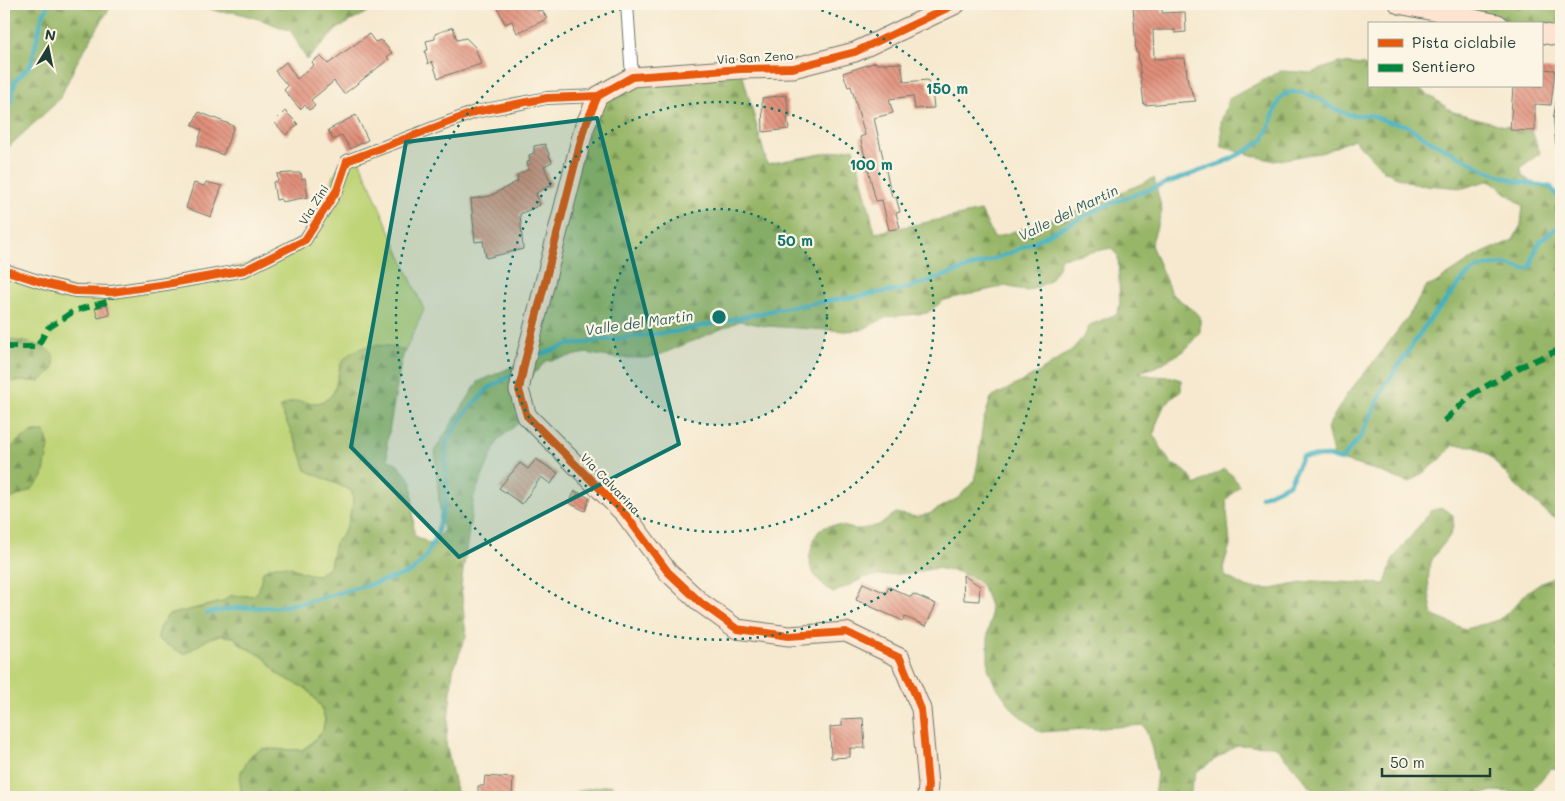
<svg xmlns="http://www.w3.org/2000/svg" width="1565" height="801" font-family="Mali,sans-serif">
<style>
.green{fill:#bfd477;stroke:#6f8856}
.forest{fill:url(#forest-firs);stroke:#5b7a4e}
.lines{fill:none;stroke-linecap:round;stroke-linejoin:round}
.stream{stroke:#44b2c0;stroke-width:4.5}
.building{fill:url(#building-back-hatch)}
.lane-casing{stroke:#6a796a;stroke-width:8}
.street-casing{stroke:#6a796a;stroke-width:14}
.secondary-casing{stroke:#6a796a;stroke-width:21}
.lane{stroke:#fff;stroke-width:6}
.street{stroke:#fff;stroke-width:12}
.secondary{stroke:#fee3d1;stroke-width:19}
.quiet{stroke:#00873e;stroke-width:6;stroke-dasharray:12 6;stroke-linecap:butt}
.cycleway-casing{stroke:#fcf5e5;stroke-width:11}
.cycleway{stroke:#e8590c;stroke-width:8}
.marked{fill:#0f766e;fill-opacity:0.2;stroke:#0f766e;stroke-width:4;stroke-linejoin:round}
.ring{fill:none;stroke:#0f766e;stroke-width:2.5;stroke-dasharray:2.5 5}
.labels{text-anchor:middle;stroke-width:4.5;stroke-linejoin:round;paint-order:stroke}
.street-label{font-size:12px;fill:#1f3d34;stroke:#fcf5e5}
.water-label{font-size:14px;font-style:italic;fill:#2a605e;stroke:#fcf5e5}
.centre{fill:#0f766e;stroke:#fcf5e5;stroke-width:2.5}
.ring-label{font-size:15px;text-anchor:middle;font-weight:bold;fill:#0f766e;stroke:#fcf5e5;stroke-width:4.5;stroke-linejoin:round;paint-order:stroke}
</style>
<defs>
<pattern id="forest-firs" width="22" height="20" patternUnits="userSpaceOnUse" patternTransform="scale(1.25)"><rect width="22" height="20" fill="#97b668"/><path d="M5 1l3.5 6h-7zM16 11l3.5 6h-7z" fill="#7b9556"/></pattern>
<pattern id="building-back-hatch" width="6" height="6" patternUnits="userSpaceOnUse" patternTransform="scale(1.25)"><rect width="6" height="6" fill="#e18f7a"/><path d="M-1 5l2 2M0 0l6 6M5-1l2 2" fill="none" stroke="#b67665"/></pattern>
</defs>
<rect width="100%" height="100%" fill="#fcf5e5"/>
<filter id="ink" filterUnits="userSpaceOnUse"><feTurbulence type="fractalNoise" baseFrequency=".02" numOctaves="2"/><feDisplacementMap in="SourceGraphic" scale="10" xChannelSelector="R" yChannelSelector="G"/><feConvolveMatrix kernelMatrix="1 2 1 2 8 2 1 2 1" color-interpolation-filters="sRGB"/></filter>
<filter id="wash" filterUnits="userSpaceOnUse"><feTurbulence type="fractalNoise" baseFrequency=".0096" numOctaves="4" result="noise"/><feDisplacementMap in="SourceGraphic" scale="20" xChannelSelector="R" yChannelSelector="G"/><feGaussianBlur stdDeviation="1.12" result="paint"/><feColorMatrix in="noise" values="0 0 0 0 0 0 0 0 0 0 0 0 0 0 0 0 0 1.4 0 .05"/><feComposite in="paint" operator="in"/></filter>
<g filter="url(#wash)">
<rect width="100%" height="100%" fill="#f6e9cf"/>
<path class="green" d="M358,157L424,310L405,351L385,345L340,365C334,398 332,408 295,401L301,454L306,470L352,491L353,502L348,523L343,534L335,543L330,566L318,575C308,575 300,572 291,567L263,571L259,590L253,596H230L222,602L168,615L159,628L158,640L184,654L210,638L220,635L234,637L241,645L264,657L279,675L307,689L321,706L325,719L323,730L310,744L302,750L262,749L240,782L242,797H4V502L32,489L18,441L4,455V385L13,381H40L14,340H4V268L73,289L103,290L270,260L315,226L331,181L338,169Z"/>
<g class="forest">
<polygon points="4,4 112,4 77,62 59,100 4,151"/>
<polygon points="196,4 382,4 337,29 307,60 291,31 262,20 234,12 220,12"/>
<polygon points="1399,4 1561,4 1561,37 1541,33 1541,24 1498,24"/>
<polygon points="1339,63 1364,65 1369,69 1369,86 1412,86 1420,89 1453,112 1505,126 1532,131 1540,153 1521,167 1522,176 1539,187 1561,192 1561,520 1549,515 1517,486 1488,454 1473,446 1453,445 1439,461 1409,483 1379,471 1334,458 1327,428 1347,394 1377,358 1408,317 1426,287 1434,284 1478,255 1513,240 1521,225 1523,206 1490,180 1463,188 1413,184 1384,171 1354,139 1324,152 1274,161 1222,147 1221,122 1229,99 1262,81 1281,71 1311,73"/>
<path d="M741,69L767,164L854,148L875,233L981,211L994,238L1094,205L1154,178L1162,211L1151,245L1171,293L1200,316V332L1184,351L1155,367L1139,372C1154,379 1165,374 1181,380V391L1164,405L1156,425L1154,436L1171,464C1183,468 1189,473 1195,485L1224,469L1233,476L1239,486L1226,500L1230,545L1224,564L1225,576L1248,588L1272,589L1312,581L1385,584L1393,559L1432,510L1443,508L1453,515C1455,540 1442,541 1432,560C1425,575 1430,601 1433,616L1465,629L1499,620L1514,607L1527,592L1540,583L1555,576L1561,578V769L1551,768L1530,793L1492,791L1476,797H1318L1303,778L1275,746L1237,745L1196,772L1189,797H1154L1157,774L1151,745L1144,725L1040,732L1014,711L994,683L988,668V631L991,619L990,606L983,587L975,579L958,572L936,568L910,573L866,577L833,593C815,578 804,568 813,544C815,537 817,531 823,528C839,521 847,530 861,529C868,528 879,526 884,522C888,519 891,516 896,513L916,517L929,514L958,498L974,481L978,463L983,422L991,398L1038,373L1072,350L1085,335L1090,325L1117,314L1120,303L1118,256L1111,248L1061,258L1058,268L1048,282L1028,291L1005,286L944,300L927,313L887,317L861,330L845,331L766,326L740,321L662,354L646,358H614L586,353L546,361L519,390L527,416L498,440L474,496L461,585L466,637L453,670L446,743L456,791L463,797H242L240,782L241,771L252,754L262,749L302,750L310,745L323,730L325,719L321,706L307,689L279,675L264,657L241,645L234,637L220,635L210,638L184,654L158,640L159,628L168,615L222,602L230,596H253L259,590L263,571C289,557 293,574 318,575L330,566L335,543L343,534L348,523L353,502L352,491L306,470L301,454L280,408C299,393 310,410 327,399C339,392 336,377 341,365C347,349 372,343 387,346C393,347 399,349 405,351L401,362L387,443L388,460L397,463L412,482L414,535L432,545L444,530L440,513L435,450L478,382L525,361L598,96L632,77Z"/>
<path d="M4,340C16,340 51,344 54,358C55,361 54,366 53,370L40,381H14L4,385Z"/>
<polygon points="32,432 45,432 49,446 43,477 32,489 4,502 4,455 18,441"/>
<path d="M611,785L624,797H567C580,789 595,787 611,785Z"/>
</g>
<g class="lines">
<g class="stream">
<polyline points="4,30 9,7 12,4"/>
<polyline points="4,112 10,108 15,81 31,64 42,17 49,4"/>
<polyline points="537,356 567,345 680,331 783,308 904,289 986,262 1015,251 1109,204 1222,163 1248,150 1264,139 1280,98 1289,92 1300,92 1318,98 1334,109 1350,115 1370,115 1389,122 1406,125 1427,139 1483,169 1515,181 1551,187 1556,195"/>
<path d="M1261,497L1289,484L1302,457L1329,456L1341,460L1361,436L1385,386L1427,323L1466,276L1480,267L1504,264L1524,269L1531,267C1535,242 1542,239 1561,225"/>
<polyline points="207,613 237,608 277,607 306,602 397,577 412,571 425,558 436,537 445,502 446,481 445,456 447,441 465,413 489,388 516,372"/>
</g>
</g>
<g id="blocks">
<g class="building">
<polygon points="496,4 535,4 538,11 542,10 547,19 517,33 512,21 505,24"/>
<polygon points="1133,4 1162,4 1162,13 1185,12 1186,32 1175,33 1175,30 1153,30 1154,59 1185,58 1188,83 1196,101 1144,105 1138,53 1136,53"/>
<polygon points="453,27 457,40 466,38 475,47 481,64 438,78 432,61 428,64 425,51 428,50 426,41 435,39 435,34"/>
<polygon points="369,34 375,42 381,40 392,53 387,57 389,59 344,94 334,81 311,100 315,106 309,110 305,105 300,109 284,90 288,86 275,71 286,62 297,79 314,65 312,62 320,56 328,64"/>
<polygon points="876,62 877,64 901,63 904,82 928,80 929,91 932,91 934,108 915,109 913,96 889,99 893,113 874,118 892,197 896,197 900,212 896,213 900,228 889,230 882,200 876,201 860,137 865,135 851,86 848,87 843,73"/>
<polygon points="1541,69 1555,70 1551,105 1535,104 1535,131 1510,130 1513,86 1541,86"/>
<polygon points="786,95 790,117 787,117 789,129 763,132 762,98"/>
<polygon points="285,111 298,124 286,135 274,122"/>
<polygon points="199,112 234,126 223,155 197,145 202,130 192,125"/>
<polygon points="356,115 368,140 350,149 342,135 333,140 328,130"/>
<polygon points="545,144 552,162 544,166 552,185 536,193 540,205 520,214 523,249 486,258 483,241 475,242 471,199 490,196 518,181 517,175 529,169 527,162 530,161 529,155 534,153 534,146"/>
<polygon points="290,173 301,173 302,179 305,178 308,197 282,202 281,199 276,200 273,182 278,181 277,174"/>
<polygon points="206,182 222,186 211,217 186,208 194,183 204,186"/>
<polygon points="107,305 110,315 98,318 95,308"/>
<polygon points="536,459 558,473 551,484 541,477 522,504 499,488 520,463 528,469"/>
<polygon points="575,491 590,498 585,511 569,503"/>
<polygon points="963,575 980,586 979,601 964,600"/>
<polygon points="863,583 886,593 889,587 911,597 913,594 936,604 926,626 905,617 903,621 856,600"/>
<polygon points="863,718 865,748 850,748 850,757 831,758 830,727 842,726 842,719"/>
<polygon points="485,776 513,778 512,797 478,797 478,786 484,786"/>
</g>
</g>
</g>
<g filter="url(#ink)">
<use href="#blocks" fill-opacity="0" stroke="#6a796a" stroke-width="1"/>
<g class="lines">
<defs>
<polyline id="lane" points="1561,93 1557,118 1559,143 1561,145"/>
<g id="street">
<polyline points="627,4 632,77"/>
<polyline points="4,270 47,284 75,291 112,292 166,284 245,270 305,240 337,190 347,161 475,112 547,98 598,96"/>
</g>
<g id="secondary">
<polyline points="1399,4 1498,24"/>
<polyline points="1541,33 1561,37"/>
<polyline points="927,797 928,785 921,709 900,658 846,632 789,636 737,629 701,603 668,572 625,514 527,416 519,390 525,361 584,128 598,96 632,77 741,69 793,68 855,52 956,4"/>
</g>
</defs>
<use href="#lane" class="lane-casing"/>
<use href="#street" class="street-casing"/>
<use href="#secondary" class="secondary-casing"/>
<use href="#lane" class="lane"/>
<use href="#street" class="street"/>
<use href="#secondary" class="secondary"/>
<g class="quiet">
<polyline points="1561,199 1557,208 1561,215"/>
<polyline points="4,347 37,347 48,328 74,311 110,301 112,292"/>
<polyline points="1444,421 1474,393 1522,366 1561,349"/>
</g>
<defs>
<g id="cycleway">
<polyline points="4,270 47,284 75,291 112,292 166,284 245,270 305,240 337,190 347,161 475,112 547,98 598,96"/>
<polyline points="927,797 928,785 921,709 900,658 846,632 789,636 737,629 701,603 668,572 625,514 527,416 519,390 525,361 584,128 598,96 632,77 741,69 793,68 855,52 956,4"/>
</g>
</defs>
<use href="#cycleway" class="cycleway-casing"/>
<use href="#cycleway" class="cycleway"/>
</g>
</g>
<path class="marked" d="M597,118L679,444L459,557L351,447L406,142Z"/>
<circle cx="719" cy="317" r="108" fill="#0f766e" fill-opacity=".12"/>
<g class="ring">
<circle cx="719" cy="317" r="108"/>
<circle cx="719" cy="317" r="215"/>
<path d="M800 4A323 323 0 1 1 638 4"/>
</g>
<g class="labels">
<g class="street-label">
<text transform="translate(755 58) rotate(-3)" y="4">Via San Zeno</text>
<text transform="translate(314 205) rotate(-58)" y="4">Via Zini</text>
<text transform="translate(610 484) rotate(46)" y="4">Via Calvarina</text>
</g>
<g class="water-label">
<text transform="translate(1068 213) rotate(-26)" y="5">Valle del Martin</text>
<text transform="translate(639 323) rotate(-8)" y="5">Valle del Martin</text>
</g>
</g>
<circle cx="719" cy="317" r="8" class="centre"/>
<g class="ring-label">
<text x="947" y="94">150 m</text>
<text x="871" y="170">100 m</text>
<text x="795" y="246">50 m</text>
</g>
<rect width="1565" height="801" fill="none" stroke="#fcf5e5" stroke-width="20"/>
<rect x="1368" y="22" width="175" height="65" fill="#fcf5e5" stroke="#a4ab9e"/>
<rect x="1378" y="39" width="25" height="8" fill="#e8590c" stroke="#a4ab9e"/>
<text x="1412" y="48" font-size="15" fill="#1f3d34">Pista ciclabile</text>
<rect x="1378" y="64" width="25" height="8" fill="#00873e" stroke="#a4ab9e"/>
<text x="1412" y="72" font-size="15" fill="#1f3d34">Sentiero</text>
<g transform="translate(48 48) rotate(10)" stroke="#fcf5e5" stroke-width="4" paint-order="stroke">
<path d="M0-4L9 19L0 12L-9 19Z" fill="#1f3d34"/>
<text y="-8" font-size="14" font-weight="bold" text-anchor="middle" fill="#1f3d34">N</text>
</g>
<path d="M1382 768v8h108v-8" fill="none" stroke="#1f3d34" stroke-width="2.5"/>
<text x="1390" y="768" font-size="15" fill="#1f3d34" stroke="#fcf5e5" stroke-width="4" paint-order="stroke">50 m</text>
</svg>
